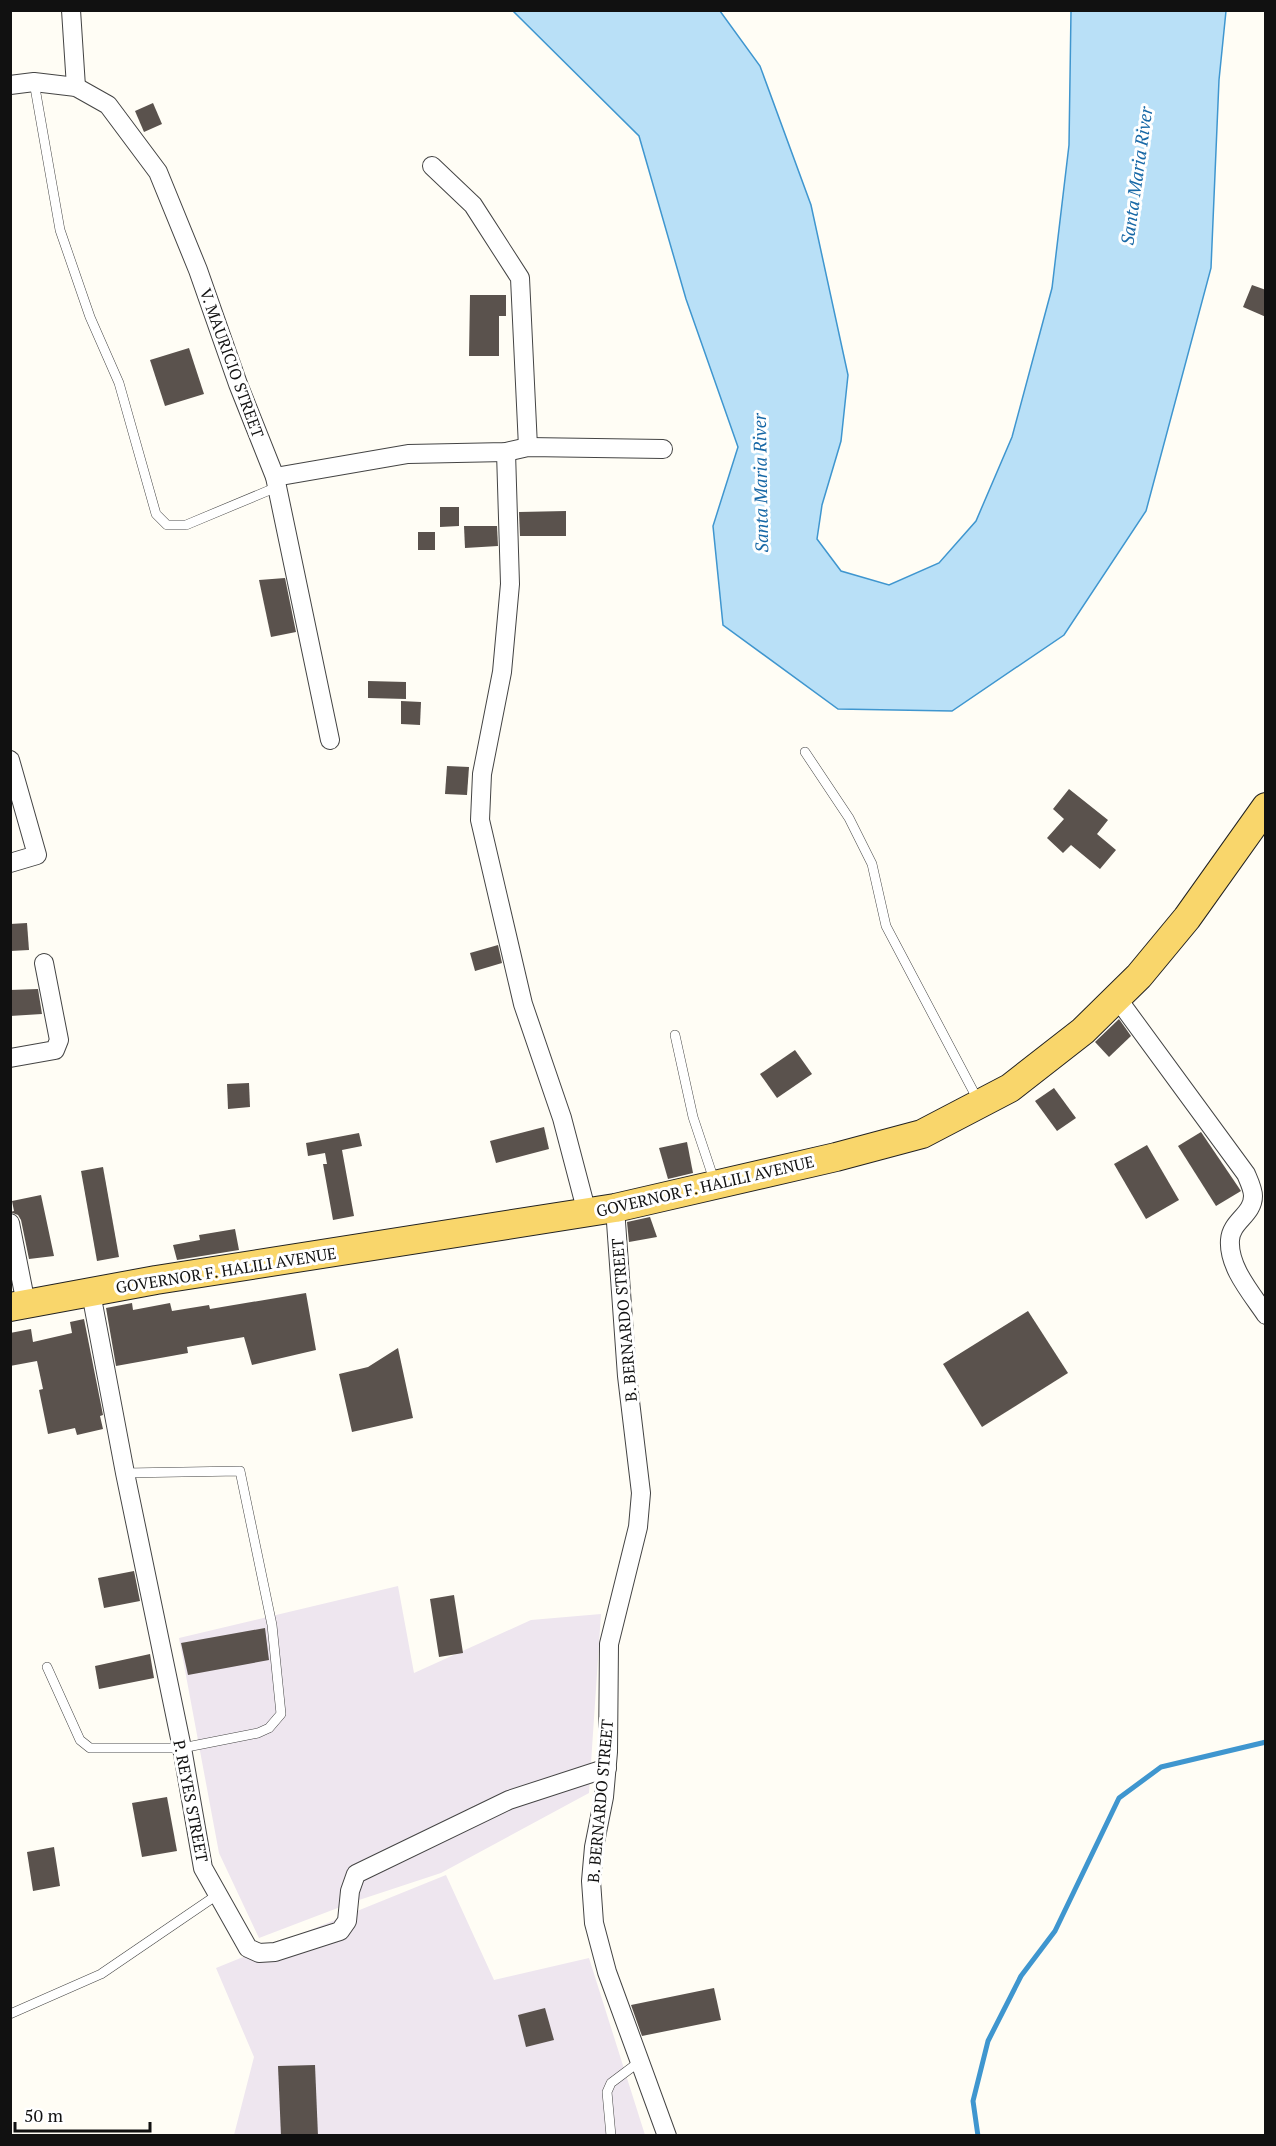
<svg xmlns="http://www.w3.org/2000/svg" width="1276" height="2146" font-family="'PT Serif',serif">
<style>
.industrial{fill:#eee6ef}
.water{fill:#b9e0f7;stroke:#3f96cf;stroke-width:1.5}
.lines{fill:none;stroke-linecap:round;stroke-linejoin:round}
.stream{stroke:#3f96cf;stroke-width:5}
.building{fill:#5a524d}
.lane-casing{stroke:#444;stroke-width:10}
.street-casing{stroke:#444;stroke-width:20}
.primary-casing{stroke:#222;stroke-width:30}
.lane{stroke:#fff;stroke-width:9}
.street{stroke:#fff;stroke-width:18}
.primary{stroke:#f9d66b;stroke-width:28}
.labels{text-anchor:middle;stroke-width:6;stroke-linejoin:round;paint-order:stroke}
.street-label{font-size:16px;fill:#111;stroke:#fff}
.water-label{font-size:18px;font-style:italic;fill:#1768a6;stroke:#fff}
</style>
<rect width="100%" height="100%" fill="#fffdf5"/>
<g class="industrial">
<polygon points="398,1586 414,1673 531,1620 601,1614 589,1793 441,1873 356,1901 259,1938 219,1853 179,1638"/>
<polygon points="446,1875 494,1980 589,1958 645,2135 234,2135 254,2057 216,1968"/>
</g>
<polygon class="water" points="513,11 720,11 760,66 811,205 848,375 841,441 822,505 817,539 841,571 889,585 939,563 976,521 1012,437 1052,288 1069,145 1071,11 1226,11 1219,80 1211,268 1146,511 1064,635 952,711 838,709 723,625 713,526 738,447 686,299 639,136"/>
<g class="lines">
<polyline class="stream" points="978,2136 973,2101 988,2041 1021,1976 1055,1931 1119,1798 1161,1767 1266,1742"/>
</g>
<g class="building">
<polygon points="153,103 162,124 144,132 135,111"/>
<polygon points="1252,285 1266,290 1266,317 1243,307"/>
<polygon points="470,295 506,295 506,316 499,316 499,356 469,356"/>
<polygon points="189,348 204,394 165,406 150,360"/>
<polygon points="440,507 459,507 459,526 440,527"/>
<polygon points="566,511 566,536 520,536 519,512"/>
<polygon points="464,526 497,526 498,546 465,548"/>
<rect x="418" y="532" width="17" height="18"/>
<polygon points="285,578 296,632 271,637 259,580"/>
<polygon points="368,681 406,682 406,699 368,698"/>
<polygon points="401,701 421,702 420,725 401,724"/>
<polygon points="447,766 469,767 467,795 445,794"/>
<polygon points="1069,789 1108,820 1097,834 1116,850 1100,869 1071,845 1063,853 1047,838 1064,819 1053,809"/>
<polygon points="27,923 29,950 10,951 10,924"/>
<polygon points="498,945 502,963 475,971 470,953"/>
<polygon points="38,989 42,1014 10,1016 10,990"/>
<polygon points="1119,1019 1131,1036 1109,1057 1095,1042"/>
<polygon points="795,1050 812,1074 777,1098 760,1074"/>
<polygon points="249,1083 250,1107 228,1109 227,1084"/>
<polygon points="1054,1088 1076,1118 1057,1131 1035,1101"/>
<polygon points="544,1127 549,1149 496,1163 490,1141"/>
<polygon points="1201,1132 1241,1191 1216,1206 1178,1146"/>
<polygon points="359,1133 362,1146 342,1150 354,1216 333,1220 323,1164 327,1164 325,1153 308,1156 306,1143"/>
<polygon points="687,1142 693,1173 668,1179 659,1148"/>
<polygon points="1147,1145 1179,1200 1146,1219 1114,1164"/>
<polygon points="103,1167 119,1257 97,1261 81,1171"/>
<polygon points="41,1195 54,1256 29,1259 21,1220 18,1215 10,1212 14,1211 12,1201"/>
<polygon points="650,1217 657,1237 629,1242 627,1222"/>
<polygon points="235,1229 239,1250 177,1260 173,1245 200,1240 199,1235"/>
<polygon points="306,1293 316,1350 252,1365 244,1337 187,1347 188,1353 116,1366 106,1308 132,1303 133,1310 170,1303 172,1311 209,1305 210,1309"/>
<polygon points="1028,1311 1068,1373 982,1427 943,1364"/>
<polygon points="84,1319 103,1415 100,1416 103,1429 77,1435 75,1428 48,1434 39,1390 43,1389 37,1361 10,1366 10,1333 31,1329 33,1342 72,1333 70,1322"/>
<polygon points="398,1348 413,1418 352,1432 339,1374 368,1367"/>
<polygon points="134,1571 140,1601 104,1608 98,1578"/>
<polygon points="454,1595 463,1653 439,1657 430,1599"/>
<polygon points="265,1628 269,1660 188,1675 181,1643"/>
<polygon points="150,1654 154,1678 99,1689 95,1666"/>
<polygon points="167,1797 177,1851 142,1857 132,1803"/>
<polygon points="54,1847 60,1886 33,1891 27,1852"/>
<polygon points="714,1988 721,2020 642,2036 631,2005"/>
<polygon points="545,2008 554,2040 526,2047 518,2015"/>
<polygon points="315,2065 318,2136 281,2136 278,2066"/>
</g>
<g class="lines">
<defs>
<g id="lane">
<polyline points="34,82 60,230 90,317 119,383 156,514 167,525 186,525 277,487"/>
<polyline points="805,752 849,818 872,864 886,926 979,1102"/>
<polyline points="675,1035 693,1117 715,1183"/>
<polyline points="47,1667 80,1740 90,1748 182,1748 258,1733 269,1728 281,1714 272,1625 240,1471 125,1473"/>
<polyline points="10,2014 101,1974 217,1895"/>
<polyline points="611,2136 607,2092 611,2083 639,2062"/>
</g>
<g id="street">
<polyline points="71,10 76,87"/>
<polyline points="10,85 34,82 76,87 108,105 158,172 198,270 238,384 275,477 330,740"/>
<polyline points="432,166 473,205 520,278 528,447"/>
<polyline points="506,452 510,584 502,672 482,774 480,820 523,1004 562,1118 587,1213"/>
<polyline points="275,477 408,454 506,452 528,447 663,449"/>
<polyline points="10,760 37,855 10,863"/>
<path d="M1117,998L1246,1174C1249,1181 1253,1189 1253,1196C1253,1215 1231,1221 1230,1240C1228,1267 1252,1294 1266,1315"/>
<polyline points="10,1058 55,1050 59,1040 44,963"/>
<polyline points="615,1208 627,1376 641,1493 638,1527 609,1644 608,1752 604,1797 594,1847 591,1881 594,1923 607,1972 667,2136"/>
<polyline points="10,1223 26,1304"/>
<polyline points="91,1293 125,1473 182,1748 203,1868 248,1948 259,1953 275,1952 340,1931 347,1921 350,1891 356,1874 509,1800 607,1768"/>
</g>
<polyline id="primary" points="10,1307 156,1280 615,1208 836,1157 922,1134 1010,1088 1083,1031 1139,976 1187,918 1266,807"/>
</defs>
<use href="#lane" class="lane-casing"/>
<use href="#street" class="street-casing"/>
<use href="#primary" class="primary-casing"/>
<use href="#lane" class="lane"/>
<use href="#street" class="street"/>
<use href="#primary" class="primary"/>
</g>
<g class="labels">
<g class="street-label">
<text transform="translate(232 363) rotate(70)" y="6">V. MAURICIO STREET</text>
<text transform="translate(705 1186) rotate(-13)" y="6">GOVERNOR F. HALILI AVENUE</text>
<text transform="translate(226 1270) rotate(-9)" y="6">GOVERNOR F. HALILI AVENUE</text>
<text transform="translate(624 1320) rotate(-95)" y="6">B. BERNARDO STREET</text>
<text transform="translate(191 1801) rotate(79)" y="6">P. REYES STREET</text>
<text transform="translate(600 1801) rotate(-85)" y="6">B. BERNARDO STREET</text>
</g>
<g class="water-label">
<text transform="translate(1137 176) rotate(-82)" y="6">Santa Maria River</text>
<text transform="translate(761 483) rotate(-91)" y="6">Santa Maria River</text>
</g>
</g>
<rect width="1276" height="2146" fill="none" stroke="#111111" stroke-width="24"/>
<path d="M15 2122v9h135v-9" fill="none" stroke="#111111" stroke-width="3"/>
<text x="24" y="2122" font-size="18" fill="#111111" stroke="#ffffff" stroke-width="4.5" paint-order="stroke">50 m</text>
</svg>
